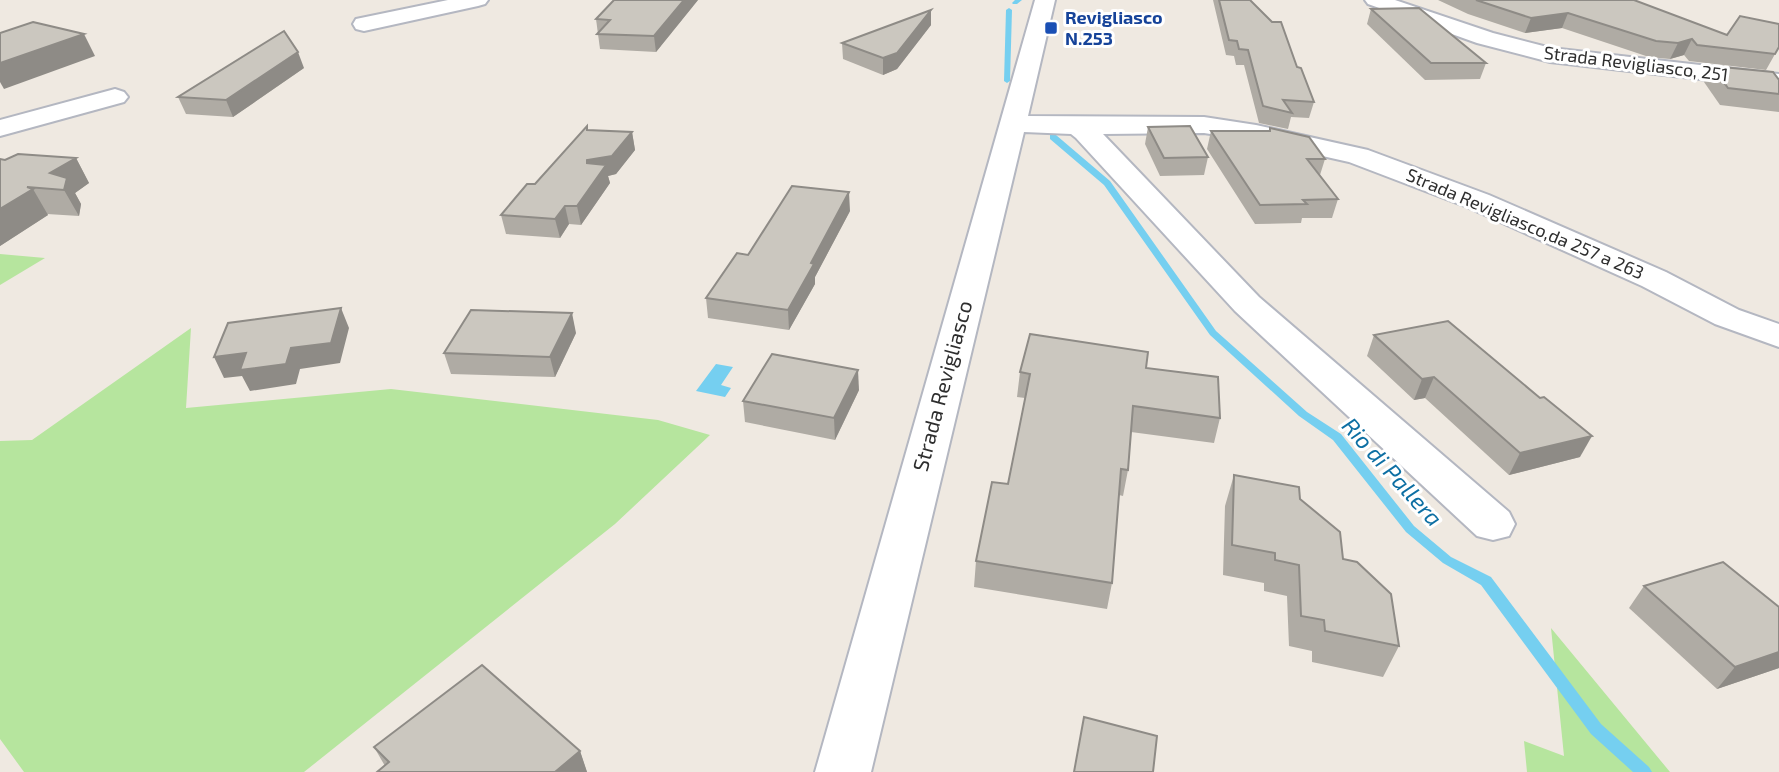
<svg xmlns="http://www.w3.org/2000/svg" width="1779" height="772" font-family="'Exo 2',sans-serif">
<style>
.green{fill:#b6e59e}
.water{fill:#75cff0}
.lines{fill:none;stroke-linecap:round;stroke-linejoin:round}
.stream{fill:#75cff0;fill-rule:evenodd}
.minor-casing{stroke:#b4b7c1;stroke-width:4}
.minor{fill:#fff;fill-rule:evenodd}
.wall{fill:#afaba4}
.shaded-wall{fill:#8e8b86}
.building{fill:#cbc7bf;stroke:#8e8b86;stroke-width:2}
.transit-dot{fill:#1a4fb4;stroke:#fff;stroke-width:2.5}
.labels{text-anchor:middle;stroke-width:6;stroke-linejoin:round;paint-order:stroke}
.far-transit-label{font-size:18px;font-weight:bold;fill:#164399;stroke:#fff;text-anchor:start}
.far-street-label{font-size:18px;fill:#2e2e2e;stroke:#fff}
.street-label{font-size:21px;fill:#2e2e2e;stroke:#fff}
.water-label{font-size:23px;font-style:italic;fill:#0d6fa3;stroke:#fff}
</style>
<rect width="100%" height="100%" fill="#efe9e1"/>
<g class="green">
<polygon points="0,254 45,258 0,285"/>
<polygon points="191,328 186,408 391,389 658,420 710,435 615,524 304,772 24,772 0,739 0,441 32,440"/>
<polygon points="1551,628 1670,772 1527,772 1524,741 1564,756"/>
</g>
<polygon class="water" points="716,364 733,367 721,385 731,388 725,397 696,391"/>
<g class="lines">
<g class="stream">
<polygon points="1015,0 1022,0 1017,4 1013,4 1012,3"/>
<polygon points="1009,8 1012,10 1010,81 1007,83 1004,81 1006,10"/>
<polygon points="1050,135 1056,135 1110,181 1216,331 1307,412 1341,434 1414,526 1451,557 1491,577 1601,724 1649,767 1652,772 1633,772 1591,734 1481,585 1443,563 1406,532 1333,440 1299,416 1210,335 1104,185 1050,139"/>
</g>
<defs>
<g id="minor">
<polygon points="448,0 488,0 485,4 478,6 364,31 356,29 353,24 356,19"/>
<polygon points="1035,0 1055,0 1028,116 1204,117 1256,125 1368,150 1489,195 1666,272 1739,310 1779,324 1779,347 1715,324 1642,286 1467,207 1349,162 1256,141 1204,133 1103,134 1259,297 1509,512 1515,524 1509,536 1493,540 1477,536 1235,311 1076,138 1071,134 1024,132 871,772 815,772"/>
<polygon points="1365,0 1395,0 1493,33 1551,48 1779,74 1779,88 1550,62 1477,43 1368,4"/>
<polygon points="115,89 124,92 128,97 124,102 0,136 0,120"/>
</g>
</defs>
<use href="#minor" class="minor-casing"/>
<use href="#minor" class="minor"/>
</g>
<g class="wall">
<polygon points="698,0 656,52 600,49 596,19"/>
<polygon points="1213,0 1250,0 1297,67 1314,102 1309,118 1291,117 1288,129 1259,123 1244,65 1236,65 1234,56 1226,55"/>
<polygon points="1438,0 1634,0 1727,35 1779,47 1766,70 1689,61 1684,55 1670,59 1649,57 1562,28 1525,33 1468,14"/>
<polygon points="1371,9 1486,63 1480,79 1425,80 1367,24"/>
<polygon points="931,10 931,25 897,69 883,75 843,59 842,43"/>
<polygon points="1712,66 1779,80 1779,112 1720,105 1704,82"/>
<polygon points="304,68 233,117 186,114 178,97"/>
<polygon points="1148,127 1208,157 1204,175 1160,176 1145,144"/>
<polygon points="1270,128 1325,159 1320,175 1338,199 1332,218 1302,218 1301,223 1255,224 1207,149 1211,131 1269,131"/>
<polygon points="587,130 632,132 635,150 616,174 608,176 610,183 581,225 569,224 560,238 506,234 501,215 535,184"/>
<polygon points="76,158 89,183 75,193 81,204 79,216 47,214 48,215 0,246 0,159 5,160"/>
<polygon points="850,211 815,277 815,284 789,330 708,318 706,298 748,255"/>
<polygon points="576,333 555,377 451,374 444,353"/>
<polygon points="1374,335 1540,398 1580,457 1509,475 1425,398 1414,400 1367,356"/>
<polygon points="1146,368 1220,418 1214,443 1131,432 1128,470 1123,496 1119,495 1112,583 1107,609 974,587 976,561 1008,484 1025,398 1017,397 1020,372"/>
<polygon points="859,390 835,440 745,422 743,401"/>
<polygon points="1234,475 1300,499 1343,559 1399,646 1383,677 1312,662 1312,651 1289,646 1287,596 1264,591 1264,583 1223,575 1225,506"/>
<polygon points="1644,586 1779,607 1779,668 1717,689 1629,608"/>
<polygon points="374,747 580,751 587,772 377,772 385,766"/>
</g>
<g class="shaded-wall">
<polygon points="684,0 698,0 656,52 654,36"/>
<polygon points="931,10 931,25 897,69 883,75 883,58"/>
<polygon points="1568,13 1562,28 1525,33 1531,18"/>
<polygon points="84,34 95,56 4,89 0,82 0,63"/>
<polygon points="1692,39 1684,55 1670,59 1678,43"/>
<polygon points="298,52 304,68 233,117 226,100"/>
<polygon points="632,132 635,150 616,174 608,176 610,183 581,225 577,206 591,178 587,160"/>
<polygon points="76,158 89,183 75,193 81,204 79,216 64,190 50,173"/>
<polygon points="33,189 48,215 0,246 0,209"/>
<polygon points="849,192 850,211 815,277 815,284 789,330 788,310 811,263"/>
<polygon points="565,206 569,224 560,238 555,219"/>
<polygon points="341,308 349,328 340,363 300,369 296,384 250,391 242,376 224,378 214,357 246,353"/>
<polygon points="572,313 576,333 555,377 550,357"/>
<polygon points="858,370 859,390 835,440 834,418"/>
<polygon points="1434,377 1425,398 1414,400 1422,379"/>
<polygon points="1592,436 1580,457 1509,475 1520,453"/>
<polygon points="1779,652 1779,668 1717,689 1735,667"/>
<polygon points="580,751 587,772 555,772"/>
</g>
<g class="building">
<polygon points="614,0 684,0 654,36 597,34 610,20 596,19"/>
<polygon points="1219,0 1250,0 1272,22 1281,22 1297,67 1301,68 1314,102 1283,100 1292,113 1263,106 1248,50 1239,49 1237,41 1229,40"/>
<polygon points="1476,0 1634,0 1727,35 1740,16 1779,24 1779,47 1775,54 1697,45 1692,39 1678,43 1656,41 1568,13 1531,18"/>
<polygon points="1419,8 1486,63 1431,63 1371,9"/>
<polygon points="931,10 897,53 883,58 842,43"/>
<polygon points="33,22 84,34 0,63 0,33"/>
<polygon points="284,31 298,52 226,100 178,97"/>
<polygon points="1712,66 1773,72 1779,80 1779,94 1728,88"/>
<polygon points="587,126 587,130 632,132 612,156 587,160 587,163 606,165 577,206 565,206 555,219 501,215 527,184 535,184"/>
<polygon points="1190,126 1208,157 1164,158 1148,127"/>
<polygon points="1270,128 1309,137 1325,159 1307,159 1338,199 1303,200 1307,204 1260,205 1211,131 1270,131"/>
<polygon points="18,154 76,158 50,173 67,178 64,190 27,187 33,189 0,209 0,159 5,160"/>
<polygon points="792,186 849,192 811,263 814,264 788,310 706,298 737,253 748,255"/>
<polygon points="341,308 331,343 291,348 286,364 240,370 246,353 214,357 228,323"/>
<polygon points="471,310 572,313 550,357 444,353"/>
<polygon points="1448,321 1540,398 1544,397 1592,436 1520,453 1434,377 1422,379 1374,335"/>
<polygon points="1030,334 1148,352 1146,368 1218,377 1220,418 1133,406 1128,470 1121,469 1112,583 976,561 992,482 1008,484 1030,374 1020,372"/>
<polygon points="772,354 858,370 834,418 743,401"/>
<polygon points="1234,475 1299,487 1300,499 1340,532 1343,559 1357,562 1391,594 1399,646 1325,631 1324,620 1301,616 1299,565 1275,560 1275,553 1232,545"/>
<polygon points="1723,562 1779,607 1779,652 1735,667 1644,586"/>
<polygon points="482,665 580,751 555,772 377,772 389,762 374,747"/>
<polygon points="1084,717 1157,736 1153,772 1074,772"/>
</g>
<rect class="transit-dot" x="1044" y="21" width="14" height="14" rx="3.5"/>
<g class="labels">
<g class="far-transit-label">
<text x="1065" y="24">Revigliasco<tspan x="1065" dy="21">N.253</tspan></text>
</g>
<g class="far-street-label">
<text transform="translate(1636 64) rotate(7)" y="6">Strada Revigliasco, 251</text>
<text transform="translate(1525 224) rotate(23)" y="6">Strada Revigliasco,da 257 a 263</text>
</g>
<g class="street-label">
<text transform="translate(943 386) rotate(-75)" y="7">Strada Revigliasco</text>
</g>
<g class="water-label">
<text transform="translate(1392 472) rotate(48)" y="8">Rio di Pallera</text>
</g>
</g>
</svg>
